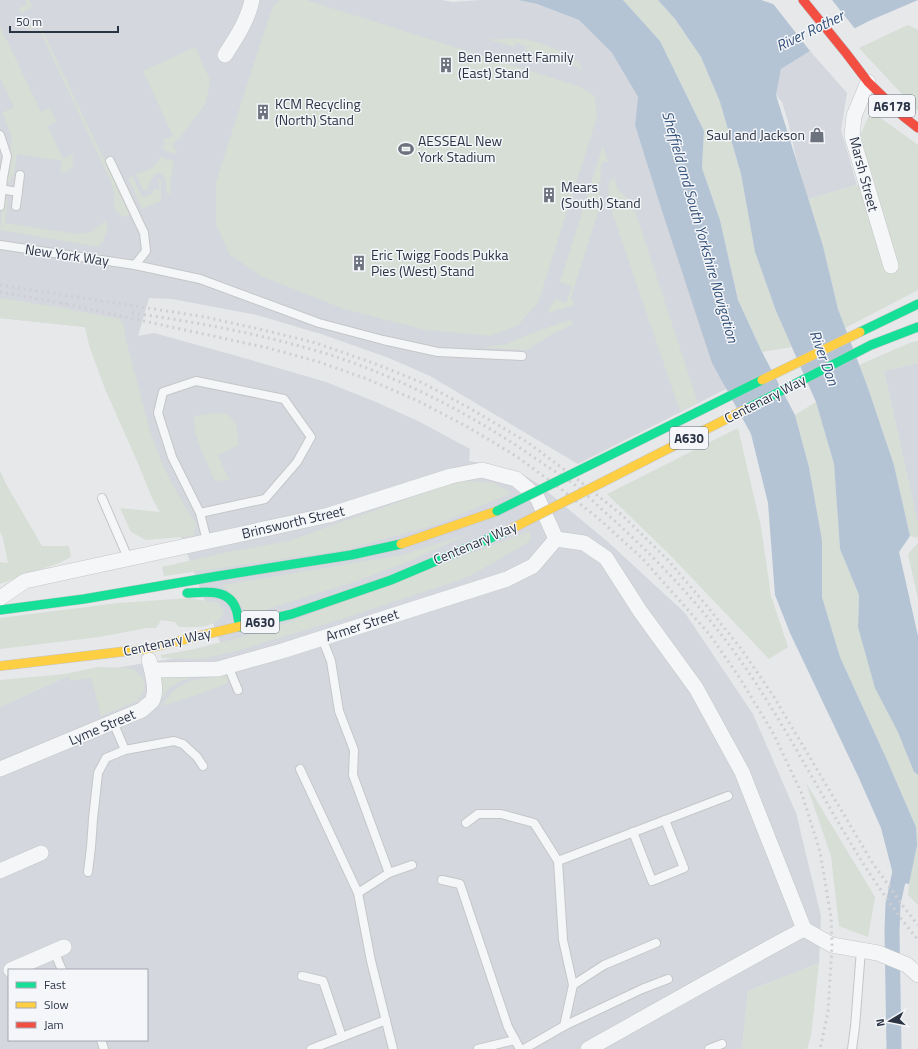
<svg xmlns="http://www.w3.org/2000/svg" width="918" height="1049" font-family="'Titillium Web',sans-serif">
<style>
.built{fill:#d4d7dd;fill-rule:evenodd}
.green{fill:#d6ded6}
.water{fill:#b4c4d5}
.pier{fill:#e6e8ea}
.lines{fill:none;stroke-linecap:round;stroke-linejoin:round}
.canal{stroke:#b4c4d5;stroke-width:15}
.lane-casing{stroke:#c4c6c8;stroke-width:10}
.street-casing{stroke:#c4c6c8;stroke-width:16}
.fast-casing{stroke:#c2c5c8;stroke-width:10}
.slow-casing{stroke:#c2c5c8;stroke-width:10}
.jam-casing{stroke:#c2c5c8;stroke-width:10}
.lane{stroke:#f5f6f7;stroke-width:8}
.street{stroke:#f5f6f7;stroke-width:15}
.fast{stroke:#16e098;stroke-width:9}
.slow{stroke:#ffcf43;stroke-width:9}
.jam{stroke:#f24e42;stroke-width:9}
.rail{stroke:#cecfd2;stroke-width:3;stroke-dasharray:2 4;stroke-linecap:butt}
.fast-bridge-casing{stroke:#c2c5c8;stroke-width:10;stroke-linecap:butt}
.slow-bridge-casing{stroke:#c2c5c8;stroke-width:10;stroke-linecap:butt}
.fast-bridge{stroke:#16e098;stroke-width:9}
.slow-bridge{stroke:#ffcf43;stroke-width:9}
.labels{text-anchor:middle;stroke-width:3;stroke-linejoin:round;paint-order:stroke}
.shield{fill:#f4f6f9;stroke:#676e7b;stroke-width:1}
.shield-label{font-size:13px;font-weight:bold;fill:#2b3445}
.poi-label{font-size:14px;fill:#2b3445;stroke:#f4f6f9;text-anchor:start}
.street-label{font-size:14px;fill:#2b3445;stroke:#f4f6f9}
.water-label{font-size:15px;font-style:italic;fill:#34527a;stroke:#f4f6f9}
</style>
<rect width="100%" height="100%" fill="#e6e8ea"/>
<g class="built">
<path d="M0,0H442L452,2L481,0H518L537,4L579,20L612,53L638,97L635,125L726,389L578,464L430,376L389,358L324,335L257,315L172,299L149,298L138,336L154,333L237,356L326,382L376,402L420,422L470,449L469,461L488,464L522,474L537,483L608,542L685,613L753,714L796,813L821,916L819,963L748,991L742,1049H0V707L68,676L223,650L181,537L175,524L85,327L0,318ZM9,970H147V1040H9Z"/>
<polygon points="810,51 847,93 841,130 857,185 808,199 796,157 788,121 782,102 776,95 781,69"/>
<polygon points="918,363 918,525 884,371"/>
</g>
<g class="green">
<polygon points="25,0 29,0 32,7 23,13 21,13 18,9 27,4"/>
<polygon points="280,0 306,0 322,5 581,87 595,96 597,117 538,303 518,325 490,336 425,330 344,309 261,276 230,255 216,225 216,182 266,26 274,5"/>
<polygon points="623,0 658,0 675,19 701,57 720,102 741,174 755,252 776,311 792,347 762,352 738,300 720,220 702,168 704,131 660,41"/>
<path d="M36,22L39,23L130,214L124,217C113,210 114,206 114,195C114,190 112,186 111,182L38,27L28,32L27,27L29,25Z"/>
<polygon points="908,25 918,30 918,111 859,48"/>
<path d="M0,26L41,112L50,108L56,122L48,126L63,159L72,154C74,160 74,169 67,172C65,173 63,172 60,173L62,161L17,154L14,175L10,181L6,183L12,137L2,113L14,107L0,78Z"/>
<path d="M493,39C503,39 514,37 524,39C540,42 577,54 583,70L573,65L560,61L561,57L551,53L549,57L525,50L526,46L516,43L514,47L490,40Z"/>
<polygon points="195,47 210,80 208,93 205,105 181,136 180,140 176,139 173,148 177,150 176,154 163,150 164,139 173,136 143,71"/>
<polygon points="871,111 918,145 918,290 845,328 838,309 823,246 808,199 857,185 875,183 859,138"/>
<path d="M603,145L608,161L603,162L600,168L602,171C600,174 601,175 601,179C600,183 597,186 597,190H600L598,206L599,209L571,298L575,305L547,313L555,299L566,303L572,286L560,282Z"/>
<path d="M160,157L174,161L170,185L171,193L167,194L165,177C152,166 151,184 147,191L143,190L136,174C148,170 154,170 160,157Z"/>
<polygon points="132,176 141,195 143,197 152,194 154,189 158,190 160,182 157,181 158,179 161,181 161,201 142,209 128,178"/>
<path d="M615,178L617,188L633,205L698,403L680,411L611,209C608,199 607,190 610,180Z"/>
<polygon points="3,196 6,197 8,199 5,223 78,234 91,232 105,221 108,225 103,243 100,243 98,247 0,230"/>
<polygon points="0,298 58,307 120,319 124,325 125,336 150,431 164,468 185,507 196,523 194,536 146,540 131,532 120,508 160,512 152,498 137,461 105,389 89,345 85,327 0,318"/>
<polygon points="570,320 574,323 573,324 549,336 529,349 526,350 486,348 486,347 507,344 529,334"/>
<polygon points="918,341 918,363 884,371 918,524 918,538 910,536 894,465 868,388 859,365 912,342"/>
<polygon points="816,402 834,464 840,549 859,595 858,627 914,772 918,775 918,905 908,895 916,827 887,760 840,657 822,597 822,540 809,467 795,415"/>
<polygon points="216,413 228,414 236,424 239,445 218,455 229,480 215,481 199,445 195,431 194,416"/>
<polygon points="738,428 761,527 771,596 788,647 769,659 672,557 607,494"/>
<polygon points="0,471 6,484 42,546 69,546 71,557 59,563 0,584 0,562 8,563 3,538 0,531"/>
<polygon points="464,481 494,483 512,493 435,525 345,550 164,576 162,567 228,552 288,541 453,483"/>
<polygon points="530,531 530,541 472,575 460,580 345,618 240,650 203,659 161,658 161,655 195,649 268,630"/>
<polygon points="471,533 408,562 357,581 249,615 222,585 401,555"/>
<polygon points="918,543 918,599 908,554"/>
<path d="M190,598L218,603L224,613C217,629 194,627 179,627L175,622L161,620L156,628H147L99,637L0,649V618L118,603Z"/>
<polygon points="98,667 128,668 135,670 141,676 145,684 143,693 137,701 101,716 91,678 70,681 68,676 0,707 0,680 64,674"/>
<path d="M160,675H194V677C178,682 171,684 162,698V683Z"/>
<path d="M227,676L228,683L200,694L163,706C163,702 166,699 169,696C183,678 206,678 227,676Z"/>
<polygon points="806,783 875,897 868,937 839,926 831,856"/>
<polygon points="819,963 811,1036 807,1049 742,1049 748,991"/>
</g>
<g class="water">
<polygon points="518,0 623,0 660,41 704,131 702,168 720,220 738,300 762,352 795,415 809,467 822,540 822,597 840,657 887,760 916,827 917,845 909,884 895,882 881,828 858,776 790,633 775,595 768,503 751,434 712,363 662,211 635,125 638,97 612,53 579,20 537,4"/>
<polygon points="658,0 761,0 787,9 819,0 918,0 869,21 810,51 781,69 776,95 823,246 838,309 868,388 894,465 910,536 899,552 918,636 918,775 914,772 898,732 875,688 858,627 859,595 840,549 834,464 816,402 776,311 755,252 741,174 720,102 701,57 675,19"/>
</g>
<polygon class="pier" points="812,0 832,0 856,30 818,49 810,51 771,1 787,7"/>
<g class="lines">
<polyline class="canal" points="894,1049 892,931 893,904 901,867 901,863"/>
<defs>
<g id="lane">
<polyline points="0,135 7,156 3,178 0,206"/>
<polyline points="110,161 144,233 146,251 135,265"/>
<polyline points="0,189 18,192"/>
<polyline points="16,206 20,175"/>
<polyline points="0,245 135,265 200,279 319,323 383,340 438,352 522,356"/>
<polyline points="102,498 128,558"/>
<polyline points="200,513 265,499 297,462 311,437 284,399 196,381 163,392 158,413 172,457 200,513 207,541"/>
<polyline points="322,638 331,661 339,711 354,750 353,775 389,873"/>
<polyline points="228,666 238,690"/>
<polyline points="113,722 125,750"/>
<polyline points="300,769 358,893 371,961 393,1049"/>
<polyline points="466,823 478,814 501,814 534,823 558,861 563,940 573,985 564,1026"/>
<polyline points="633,832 652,881 684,868 665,820"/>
<polyline points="558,861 728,796"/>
<polyline points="88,872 91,847 93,819 98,773 106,758 125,750 174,741 183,744 197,757 203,766"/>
<polyline points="442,880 460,884 508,1027 520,1049"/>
<polyline points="358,893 389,873 412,865"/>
<polyline points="54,951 62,970"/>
<polyline points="302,976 323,981 342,1037"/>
<polyline points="573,985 604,965 656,943"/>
<polyline points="101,1040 104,1049"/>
<polyline points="311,1049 386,1020"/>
<polyline points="478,1049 515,1040"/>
<polyline points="524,1049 564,1026 642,989 668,979"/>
<polyline points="709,1049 722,1044"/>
<polyline points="852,1049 855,1027 861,950"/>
</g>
<g id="street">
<path d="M225,55C236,38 248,20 252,0"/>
<polyline points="868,82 854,116 852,136 891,266"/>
<polyline points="556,539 584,543 606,558 640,611 696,688 742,772 804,929 832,945 878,953 907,965 918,975"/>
<polyline points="0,598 25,581 329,515 451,476 482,470 516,479 537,497 556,539"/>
<polyline points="152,670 218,669 282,651 507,579 533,566 556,539"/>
<path d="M0,769L142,710C145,707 149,704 152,701C158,691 152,671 149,660"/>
<polyline points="0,871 41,853"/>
<polyline points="11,970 64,947"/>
<path d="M588,1049C660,1009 731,968 804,929"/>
</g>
<g id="fast">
<polyline points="860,332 918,304"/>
<polyline points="871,345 918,327"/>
<path d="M187,593C205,592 229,588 236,609C238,614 238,621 240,627"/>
<polyline points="0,610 84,599 218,576 351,555 401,544"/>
<polyline points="258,622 292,614 391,580 507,531"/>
</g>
<g id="slow">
<polyline points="401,544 497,511"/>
<polyline points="0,666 145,649 258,622"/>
</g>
<polyline id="jam" points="803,0 846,53 868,82 904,117 918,128"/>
</defs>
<use href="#lane" class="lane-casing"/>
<use href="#street" class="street-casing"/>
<use href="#fast" class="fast-casing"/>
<use href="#slow" class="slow-casing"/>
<use href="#jam" class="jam-casing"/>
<use href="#lane" class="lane"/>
<use href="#street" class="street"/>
<use href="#fast" class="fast"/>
<use href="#slow" class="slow"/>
<use href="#jam" class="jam"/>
<g class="rail">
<polyline points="0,285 205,317 259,329 316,343 373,363 423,383 471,409 527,442 577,479 622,515 667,559 706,605 742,650 774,697 872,862 903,906 918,925"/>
<polyline points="0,292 67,304"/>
<polyline points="61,303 268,348 319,362 367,379 416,400 466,426 516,456 561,489 599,519 642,558 710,635 739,677 772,731 802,794 820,852 831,917 832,945 828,1012 820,1049"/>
<path d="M132,313C197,322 261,334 324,353C403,378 477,417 545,465C557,473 569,480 580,489C589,497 598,506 607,514C653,555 696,600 733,650C784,720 821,798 868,871C884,895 900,918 918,940"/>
</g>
<defs>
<g id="fast-bridge">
<polyline points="744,410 871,345"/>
<polyline points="497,511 762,380"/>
</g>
<g id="slow-bridge">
<polyline points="762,380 860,332"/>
<polyline points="507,531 744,410"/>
</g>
</defs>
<use href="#fast-bridge" class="fast-bridge-casing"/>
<use href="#slow-bridge" class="slow-bridge-casing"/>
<use href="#fast-bridge" class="fast-bridge"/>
<use href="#slow-bridge" class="slow-bridge"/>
</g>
<defs>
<symbol id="building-bare" viewBox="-9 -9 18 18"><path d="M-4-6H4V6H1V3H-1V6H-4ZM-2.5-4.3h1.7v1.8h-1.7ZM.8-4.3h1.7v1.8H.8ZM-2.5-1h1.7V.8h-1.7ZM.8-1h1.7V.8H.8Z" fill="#6c737f" stroke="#f4f6f9" stroke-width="2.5" paint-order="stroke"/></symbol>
<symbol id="shop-bare" viewBox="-9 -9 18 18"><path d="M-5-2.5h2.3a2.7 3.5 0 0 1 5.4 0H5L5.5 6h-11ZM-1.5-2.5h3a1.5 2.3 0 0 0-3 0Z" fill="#6c737f" stroke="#f4f6f9" stroke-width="2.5" paint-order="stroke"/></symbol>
<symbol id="stadium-bare" viewBox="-9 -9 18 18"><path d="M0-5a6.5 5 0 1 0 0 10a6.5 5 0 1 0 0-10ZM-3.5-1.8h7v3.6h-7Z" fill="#6c737f" stroke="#f4f6f9" stroke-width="2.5" paint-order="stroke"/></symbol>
</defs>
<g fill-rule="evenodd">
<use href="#building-bare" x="435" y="54" width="22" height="22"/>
<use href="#building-bare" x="252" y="101" width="22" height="22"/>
<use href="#shop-bare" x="806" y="124" width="22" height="22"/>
<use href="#stadium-bare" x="395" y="138" width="22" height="22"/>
<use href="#building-bare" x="538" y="184" width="22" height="22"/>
<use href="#building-bare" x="348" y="252" width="22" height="22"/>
</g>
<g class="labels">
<g class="shield">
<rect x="869" y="95" width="46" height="22" rx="3"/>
<rect x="670" y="427" width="38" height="22" rx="3"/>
<rect x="241" y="611" width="38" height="22" rx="3"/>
</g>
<g class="shield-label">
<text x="892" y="111">A6178</text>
<text x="689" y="443">A630</text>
<text x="260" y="627">A630</text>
</g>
<g class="poi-label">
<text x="458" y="62">Ben Bennett Family<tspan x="458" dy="16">(East) Stand</tspan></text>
<text x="275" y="109">KCM Recycling<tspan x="275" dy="16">(North) Stand</tspan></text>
<text x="805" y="140" text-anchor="end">Saul and Jackson</text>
<text x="418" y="146">AESSEAL New<tspan x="418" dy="16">York Stadium</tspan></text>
<text x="561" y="192">Mears<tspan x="561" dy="16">(South) Stand</tspan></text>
<text x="371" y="260">Eric Twigg Foods Pukka<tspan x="371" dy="16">Pies (West) Stand</tspan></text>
</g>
<g class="street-label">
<text transform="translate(864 174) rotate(75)" y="5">Marsh Street</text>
<text transform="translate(67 255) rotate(8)" y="5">New York Way</text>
<text transform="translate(765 399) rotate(-27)" y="5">Centenary Way</text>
<text transform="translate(293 522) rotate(-13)" y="5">Brinsworth Street</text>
<text transform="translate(475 543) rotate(-23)" y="5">Centenary Way</text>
<text transform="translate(362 625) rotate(-18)" y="5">Armer Street</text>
<text transform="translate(167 642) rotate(-12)" y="5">Centenary Way</text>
<text transform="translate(102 727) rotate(-23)" y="5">Lyme Street</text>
</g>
<g class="water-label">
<text transform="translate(810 31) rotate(-26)" y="5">River Rother</text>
<text transform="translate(700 227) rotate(74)" y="5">Sheffield and South Yorkshire Navigation</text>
<text transform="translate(824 358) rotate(70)" y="5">River Don</text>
</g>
</g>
<rect x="8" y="969" width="140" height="72" fill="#f4f6f9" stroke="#a4a8b1"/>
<rect x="16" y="982" width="20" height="6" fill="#16e098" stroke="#a4a8b1"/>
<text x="44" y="989" font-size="12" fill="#2b3445">Fast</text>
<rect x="16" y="1002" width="20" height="6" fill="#ffcf43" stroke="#a4a8b1"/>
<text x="44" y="1009" font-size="12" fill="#2b3445">Slow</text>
<rect x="16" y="1022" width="20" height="6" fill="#f24e42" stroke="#a4a8b1"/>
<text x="44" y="1029" font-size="12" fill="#2b3445">Jam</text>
<g transform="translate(890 1021) rotate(260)" stroke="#f4f6f9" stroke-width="3" paint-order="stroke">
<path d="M0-3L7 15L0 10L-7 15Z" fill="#2b3445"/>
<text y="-6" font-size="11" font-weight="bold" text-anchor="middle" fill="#2b3445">N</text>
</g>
<path d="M10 26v6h108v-6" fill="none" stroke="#2b3445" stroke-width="2"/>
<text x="16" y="26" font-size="12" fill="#2b3445" stroke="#f4f6f9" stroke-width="3" paint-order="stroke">50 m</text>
</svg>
